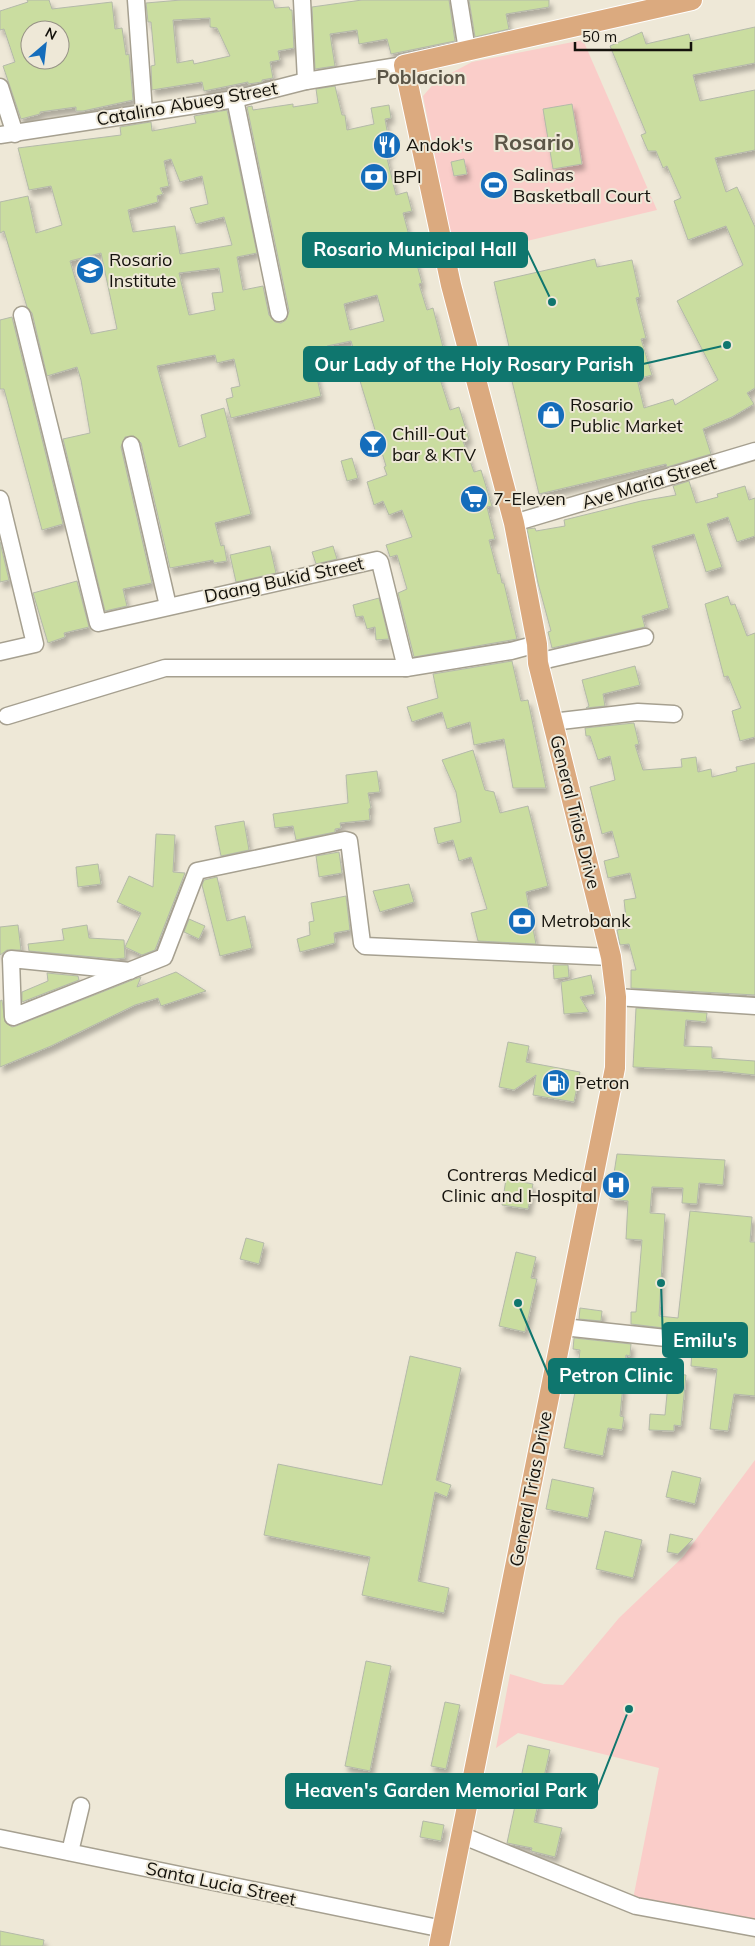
<svg xmlns="http://www.w3.org/2000/svg" width="755" height="1946" font-family="Mulish,sans-serif">
<style>
.green{fill:#facdc9}
.building{fill:#cadda0;stroke:#b4b9a9;fill-rule:evenodd;filter:url(#shadow)}
.lines{fill:none;stroke-linecap:round;stroke-linejoin:round}
.minor-casing{stroke:#a6a090;stroke-width:19}
.major-casing{stroke:#fff;stroke-width:22}
.minor{stroke:#fff;stroke-width:16}
.major{stroke:#dbaa7f;stroke-width:20}
.labels{text-anchor:middle;stroke-width:4;stroke-linejoin:round;paint-order:stroke}
.street-label{font-size:18px;fill:#14120c;stroke:#eee8d7}
.poi-label{font-size:18px;fill:#14120c;stroke:#eee8d7;text-anchor:start}
.neighbourhood-label{font-size:19px;font-weight:bold;fill:#5b5547;stroke:#eee8d7}
.district-label{font-size:22px;font-weight:bold;fill:#5b5547;stroke:#eee8d7}
.leader{fill:none;stroke:#0f766e;stroke-width:2}
.callout-dot{fill:#0f766e;stroke:#eee8d7;stroke-width:2}
.callout{fill:#0f766e;stroke:#0f766e;stroke-width:2}
.callout-label{font-size:19px;text-anchor:middle;font-weight:bold;fill:#fff}
</style>
<defs>
<filter id="shadow"><feDropShadow dx="3" dy="5.5" stdDeviation="2.5" flood-color="#0004"/></filter>
</defs>
<rect width="100%" height="100%" fill="#eee8d7"/>
<g class="green">
<polygon points="583,40 657,210 455,258 423,96 436,81 472,62"/>
<polygon points="755,1460 755,1921 633,1899 659,1768 518,1733 496,1748 510,1674 544,1684 563,1685 619,1618 683,1557"/>
</g>
<g class="building">
<path d="M27,0H49L52,9L112,2L115,29L122,28L126,55L129,54L133,100L83,111H76V107L40,112V114L21,119L3,66L15,62L4,29L0,30V11L28,2ZM30,30H60V60H30Z"/>
<path d="M181,0H273L275,8L289,7L290,10H292L294,48L278,51L280,60L270,62L273,78L262,80V82L248,84V82L204,91L202,82L152,90L151,66L155,65L151,22H148L146,3ZM210,18V27L217,28L230,56L194,64L193,60L177,63L173,20Z"/>
<polygon points="362,0 449,0 455,41 391,54 387,39 359,44 357,30 330,34 335,66 315,69 312,7"/>
<polygon points="469,0 549,0 549,7 506,14 509,29 475,37"/>
<polygon points="755,27 755,63 693,75 700,101 755,90 755,150 715,158 726,192 737,187 755,227 755,388 747,393 754,404 732,417 703,429 711,454 667,467 666,464 539,494 505,352 510,351 494,282 595,259 597,267 632,260 640,297 636,298 646,338 641,339 652,375 637,379 644,408 673,399 675,405 718,380 677,301 743,265 726,226 688,240 674,201 681,198 667,166 663,168 656,151 648,151 641,135 646,133 610,46 642,32 646,44 689,34 691,41"/>
<path d="M335,86L342,115H345L347,130L374,124L371,108L389,105L391,118L385,119L391,152L386,154L396,195L407,192L412,211L403,213L422,283L419,284L427,310L433,308L444,351L432,354L450,410L459,407L469,439L463,441L474,472L481,470L492,506L487,507L495,539L489,540L498,574L500,573L502,583H504L517,639L414,657L398,593L407,589L397,555L390,557L386,545L412,537L402,510L389,515L383,501L374,505L367,482L387,475L384,467L386,466L360,381L363,380L351,341L327,346L328,351L312,355L321,396L231,418L226,399L233,397L231,388L240,386L234,359L217,363L215,355L157,366L179,447L206,437L201,415L224,408L251,514L215,523L221,546L224,545L227,561L214,563L213,560L170,568L141,443L134,436L125,437L121,447L152,583L123,589L127,606L105,611L63,439L90,433L81,380L77,367L47,376L32,313L27,307L4,231L0,233V202L28,196L36,233L62,225L51,186L29,190L18,148L121,135L120,127L144,123L151,122L152,131L196,123L194,116L227,110L257,253L237,257L243,290L263,286L269,315L275,322L281,323L286,320L289,311L247,107L252,106L253,110L293,104V107L318,103L316,89ZM171,159L180,182L202,176L208,204L190,208L196,224L224,217L232,245L180,254L175,226L133,232L128,210L158,202L157,196L163,194L160,188L169,186L164,161ZM101,253L117,329L91,334L70,261ZM219,268L223,292L212,293L215,310L189,315L179,273ZM377,295L384,321L350,330L344,304Z"/>
<polygon points="572,104 582,164 553,169 543,109"/>
<polygon points="464,159 467,174 454,176 451,162"/>
<polygon points="12,317 63,524 42,530 4,389 0,389 0,320"/>
<polygon points="352,458 358,478 347,481 341,461"/>
<polygon points="689,481 696,503 718,497 717,494 745,486 749,500 755,498 755,536 737,542 728,517 707,524 722,567 706,572 694,534 652,546 669,608 642,616 645,627 552,648 548,632 551,631 538,583 527,529 535,528 536,531 565,526 564,520 641,501 676,495 673,486"/>
<polygon points="0,542 9,580 0,582"/>
<polygon points="270,546 276,573 236,582 230,555"/>
<polygon points="333,546 337,559 316,564 312,552"/>
<polygon points="77,581 89,627 64,633 65,637 48,643 33,593"/>
<polygon points="728,596 731,605 735,604 747,636 755,633 755,737 740,741 732,711 741,708 728,676 724,677 705,604"/>
<polygon points="379,598 389,639 376,640 375,627 367,629 363,616 356,617 353,605"/>
<polygon points="512,661 521,701 528,700 546,788 513,788 504,739 474,745 470,722 447,729 442,712 412,722 407,707 438,698 433,674"/>
<polygon points="635,666 640,685 603,694 605,706 586,708 589,706 582,680"/>
<polygon points="634,723 639,744 635,745 643,770 682,767 681,759 696,757 698,772 711,769 712,777 737,771 736,767 755,763 755,995 631,988 631,970 636,970 629,944 620,945 617,930 627,928 624,900 636,898 630,873 608,878 604,861 619,857 612,831 602,834 590,787 615,780 610,756 598,760 590,736 586,736 585,728"/>
<polygon points="473,750 485,790 494,792 500,813 528,806 548,886 526,892 536,944 478,941 471,913 487,909 471,857 459,861 453,840 438,844 434,828 461,822 456,792 442,760"/>
<polygon points="377,771 380,792 368,793 371,808 369,809 370,820 340,823 341,828 335,829 335,832 296,840 293,826 275,828 273,814 348,803 346,775"/>
<polygon points="244,821 249,850 221,856 215,826"/>
<polygon points="156,834 175,835 173,872 185,873 155,950 142,955 125,947 141,913 117,902 129,876 153,887"/>
<polygon points="339,852 342,873 319,877 316,856"/>
<polygon points="98,864 101,884 78,887 76,867"/>
<polygon points="217,877 227,921 245,916 252,948 220,956 202,885 204,880"/>
<polygon points="409,884 414,902 380,912 373,891"/>
<polygon points="346,896 350,930 334,933 335,943 300,952 297,939 310,935 309,922 314,921 311,903"/>
<polygon points="189,919 205,926 199,939 184,932"/>
<polygon points="18,925 21,950 7,950 0,955 0,927"/>
<polygon points="87,925 89,938 124,940 125,958 115,959 29,951 28,944 64,940 62,929"/>
<polygon points="553,965 568,965 569,977 554,979"/>
<polygon points="176,972 206,991 161,1006 158,998 135,1005 51,1046 0,1067 0,1001 2,1000 5,1022 12,1027 16,1026 135,979 141,977 137,987"/>
<polygon points="47,973 78,976 79,980 22,1002 22,992 48,981"/>
<polygon points="591,975 595,994 580,997 589,1012 564,1014 561,982"/>
<polygon points="636,1008 707,1013 706,1022 686,1020 684,1046 712,1047 712,1058 755,1061 755,1075 718,1071 633,1067"/>
<polygon points="508,1042 529,1046 526,1062 580,1072 574,1102 533,1095 536,1075 514,1090 499,1087"/>
<polygon points="617,1154 725,1160 723,1185 699,1183 697,1204 682,1203 683,1188 652,1187 650,1213 665,1214 659,1316 678,1318 690,1211 752,1217 750,1242 755,1242 755,1396 734,1394 728,1431 710,1429 717,1369 691,1366 692,1351 736,1354 742,1347 738,1337 631,1324 631,1312 636,1312 642,1240 626,1239 628,1201 610,1199"/>
<polygon points="506,1179 533,1184 528,1209 502,1205"/>
<polygon points="246,1238 264,1243 259,1264 240,1259"/>
<polygon points="516,1252 536,1257 531,1278 537,1279 525,1332 499,1326"/>
<polygon points="580,1308 602,1311 601,1321 579,1319"/>
<polygon points="574,1338 631,1344 630,1356 626,1355 620,1416 624,1417 622,1430 608,1428 603,1456 564,1448 575,1392 580,1350 573,1349"/>
<polygon points="410,1356 461,1368 436,1480 451,1485 447,1497 435,1492 418,1581 449,1588 444,1613 362,1595 370,1557 264,1535 278,1464 382,1485"/>
<polygon points="669,1373 686,1375 681,1426 674,1425 674,1431 649,1430 650,1414 665,1415"/>
<polygon points="672,1471 701,1478 695,1504 666,1497"/>
<polygon points="552,1479 594,1488 588,1518 546,1509"/>
<polygon points="605,1531 642,1540 633,1578 596,1569"/>
<polygon points="670,1534 693,1539 678,1554 667,1552"/>
<polygon points="366,1661 391,1666 370,1771 345,1766"/>
<polygon points="445,1702 460,1705 446,1769 431,1766"/>
<polygon points="528,1745 550,1750 534,1822 562,1828 555,1857 531,1851 532,1848 507,1843"/>
<polygon points="423,1821 444,1825 441,1841 420,1837"/>
<polygon points="0,1931 44,1940 43,1946 0,1946"/>
</g>
<g class="lines">
<defs>
<g id="minor">
<polyline points="136,0 144,112"/>
<polyline points="302,0 306,81"/>
<polyline points="459,0 467,50"/>
<polyline points="0,87 15,134"/>
<polyline points="235,99 279,313"/>
<polyline points="0,135 235,99 306,81 404,65"/>
<polyline points="22,315 98,623 377,560 380,562 406,668 511,651 537,644"/>
<polyline points="131,445 168,606"/>
<polyline points="0,499 35,644 0,652"/>
<polyline points="514,523 755,451"/>
<polyline points="538,663 550,659 645,637"/>
<polyline points="7,716 165,668 406,668"/>
<polyline points="552,722 638,712 674,714"/>
<polyline points="130,971 11,959 13,1017 164,957 197,871 345,840 349,841 362,943 365,946 611,957"/>
<polyline points="616,997 755,1006"/>
<polyline points="563,1327 732,1345"/>
<polyline points="461,1835 636,1906 755,1928"/>
<polyline points="0,1838 443,1929"/>
<polyline points="70,1852 81,1806"/>
</g>
<polyline id="major" points="439,1946 615,1068 616,997 611,957 538,663 537,644 514,523 451,285 404,65 692,0"/>
</defs>
<use href="#minor" class="minor-casing"/>
<use href="#major" class="major-casing"/>
<use href="#minor" class="minor"/>
<use href="#major" class="major"/>
</g>
<defs>
<symbol id="restaurant-disc" viewBox="-11 -11 22 22"><circle r="9.5" fill="#156dbb" stroke="#eee8d7"/><path d="M-5-6h1v4h1v-4h1v4h1v-4h1v5L-1.5 .5V6h-2V.5L-5-1ZM5-6V6H3V1.5H1.5Q1.5-4 5-6Z" fill="#fff"/></symbol>
<symbol id="bank-disc" viewBox="-11 -11 22 22"><circle r="9.5" fill="#156dbb" stroke="#eee8d7"/><path d="M-6-4H6V4H-6ZM0-2.3a2.3 2.3 0 1 0 0 4.6a2.3 2.3 0 1 0 0-4.6Z" fill="#fff"/></symbol>
<symbol id="stadium-disc" viewBox="-11 -11 22 22"><circle r="9.5" fill="#156dbb" stroke="#eee8d7"/><path d="M0-5a6.5 5 0 1 0 0 10a6.5 5 0 1 0 0-10ZM-3.5-1.8h7v3.6h-7Z" fill="#fff"/></symbol>
<symbol id="university-disc" viewBox="-11 -11 22 22"><circle r="9.5" fill="#156dbb" stroke="#eee8d7"/><path d="M0-5L7-2L0 1L-7-2ZM-4 1L0 2.5L4 1V4Q0 6-4 4Z" fill="#fff"/></symbol>
<symbol id="shop-disc" viewBox="-11 -11 22 22"><circle r="9.5" fill="#156dbb" stroke="#eee8d7"/><path d="M-5-2.5h2.3a2.7 3.5 0 0 1 5.4 0H5L5.5 6h-11ZM-1.5-2.5h3a1.5 2.3 0 0 0-3 0Z" fill="#fff"/></symbol>
<symbol id="bar-disc" viewBox="-11 -11 22 22"><circle r="9.5" fill="#156dbb" stroke="#eee8d7"/><path d="M-6-5H6L.8 .8V4.5H3.5V6h-7V4.5H-.8V.8Z" fill="#fff"/></symbol>
<symbol id="supermarket-disc" viewBox="-11 -11 22 22"><circle r="9.5" fill="#156dbb" stroke="#eee8d7"/><path d="M-6-5.5h2.5l.6 2H6L4.5 2H-2.5L-4.4-4H-6ZM-1.5 3.2a1.3 1.3 0 1 0 .1 0ZM3 3.2a1.3 1.3 0 1 0 .1 0Z" fill="#fff"/></symbol>
<symbol id="fuel-disc" viewBox="-11 -11 22 22"><circle r="9.5" fill="#156dbb" stroke="#eee8d7"/><path d="M-5.5-6h7V0h2V4h1.3V-2.5L3-4.5l.8-.8L6-3V5H2.5V1h-1V6h-7ZM-4.2-4.7v3.2H.2V-4.7Z" fill="#fff"/></symbol>
<symbol id="hospital-disc" viewBox="-11 -11 22 22"><circle r="9.5" fill="#156dbb" stroke="#eee8d7"/><path d="M-5-5h3v3.5h4V-5h3V5h-3V1.5h-4V5h-3Z" fill="#fff"/></symbol>
</defs>
<g fill-rule="evenodd">
<use href="#restaurant-disc" x="371" y="129" width="32" height="32"/>
<use href="#bank-disc" x="358" y="161" width="32" height="32"/>
<use href="#stadium-disc" x="478" y="169" width="32" height="32"/>
<use href="#university-disc" x="74" y="254" width="32" height="32"/>
<use href="#shop-disc" x="535" y="399" width="32" height="32"/>
<use href="#bar-disc" x="357" y="428" width="32" height="32"/>
<use href="#supermarket-disc" x="458" y="483" width="32" height="32"/>
<use href="#bank-disc" x="506" y="905" width="32" height="32"/>
<use href="#fuel-disc" x="540" y="1067" width="32" height="32"/>
<use href="#hospital-disc" x="600" y="1169" width="32" height="32"/>
</g>
<g class="labels">
<g class="street-label">
<text transform="translate(187 104) rotate(-10)" y="6">Catalino Abueg Street</text>
<text transform="translate(649 483) rotate(-17)" y="6">Ave Maria Street</text>
<text transform="translate(284 580) rotate(-12)" y="6">Daang Bukid Street</text>
<text transform="translate(575 812) rotate(76)" y="6">General Trias Drive</text>
<text transform="translate(531 1489) rotate(-79)" y="6">General Trias Drive</text>
<text transform="translate(221 1884) rotate(12)" y="6">Santa Lucia Street</text>
</g>
<g class="poi-label">
<text x="406" y="151">Andok's</text>
<text x="513" y="181">Salinas<tspan x="513" dy="21">Basketball Court</tspan></text>
<text x="393" y="183">BPI</text>
<text x="109" y="266">Rosario<tspan x="109" dy="21">Institute</tspan></text>
<text x="570" y="411">Rosario<tspan x="570" dy="21">Public Market</tspan></text>
<text x="392" y="440">Chill-Out<tspan x="392" dy="21">bar &amp; KTV</tspan></text>
<text x="493" y="505">7-Eleven</text>
<text x="541" y="927">Metrobank</text>
<text x="575" y="1089">Petron</text>
<text x="597" y="1181" text-anchor="end">Contreras Medical<tspan x="597" dy="21">Clinic and Hospital</tspan></text>
</g>
<g class="neighbourhood-label">
<text x="421" y="84">Poblacion</text>
</g>
<g class="district-label">
<text x="534" y="150">Rosario</text>
</g>
</g>
<path class="leader" d="M552 302L527 250M727 345L643 364M661 1283L663 1340M518 1303L549 1376M629 1709L597 1791"/>
<g class="callout-dot">
<circle cx="552" cy="302" r="5"/>
<circle cx="727" cy="345" r="5"/>
<circle cx="661" cy="1283" r="5"/>
<circle cx="518" cy="1303" r="5"/>
<circle cx="629" cy="1709" r="5"/>
</g>
<g class="callout">
<rect x="303" y="233" width="224" height="34" rx="5"/>
<rect x="304" y="347" width="339" height="34" rx="5"/>
<rect x="663" y="1323" width="84" height="34" rx="5"/>
<rect x="549" y="1359" width="134" height="34" rx="5"/>
<rect x="286" y="1774" width="311" height="34" rx="5"/>
</g>
<g class="callout-label">
<text x="415" y="256">Rosario Municipal Hall</text>
<text x="474" y="371">Our Lady of the Holy Rosary Parish</text>
<text x="705" y="1347">Emilu's</text>
<text x="616" y="1382">Petron Clinic</text>
<text x="441" y="1797">Heaven's Garden Memorial Park</text>
</g>
<g transform="translate(45 45) rotate(28)"><circle r="24" fill="#eee8d7" stroke="#979286"/>
<path d="M0-4L9 19L0 12L-9 19Z" fill="#156dbb"/>
<text y="-8" font-size="14" font-weight="bold" text-anchor="middle" fill="#14120c">N</text>
</g>
<path d="M575 42v8h116v-8" fill="none" stroke="#14120c" stroke-width="2.5"/>
<text x="582" y="42" font-size="15" fill="#14120c" stroke="#eee8d7" stroke-width="4" paint-order="stroke">50 m</text>
</svg>
